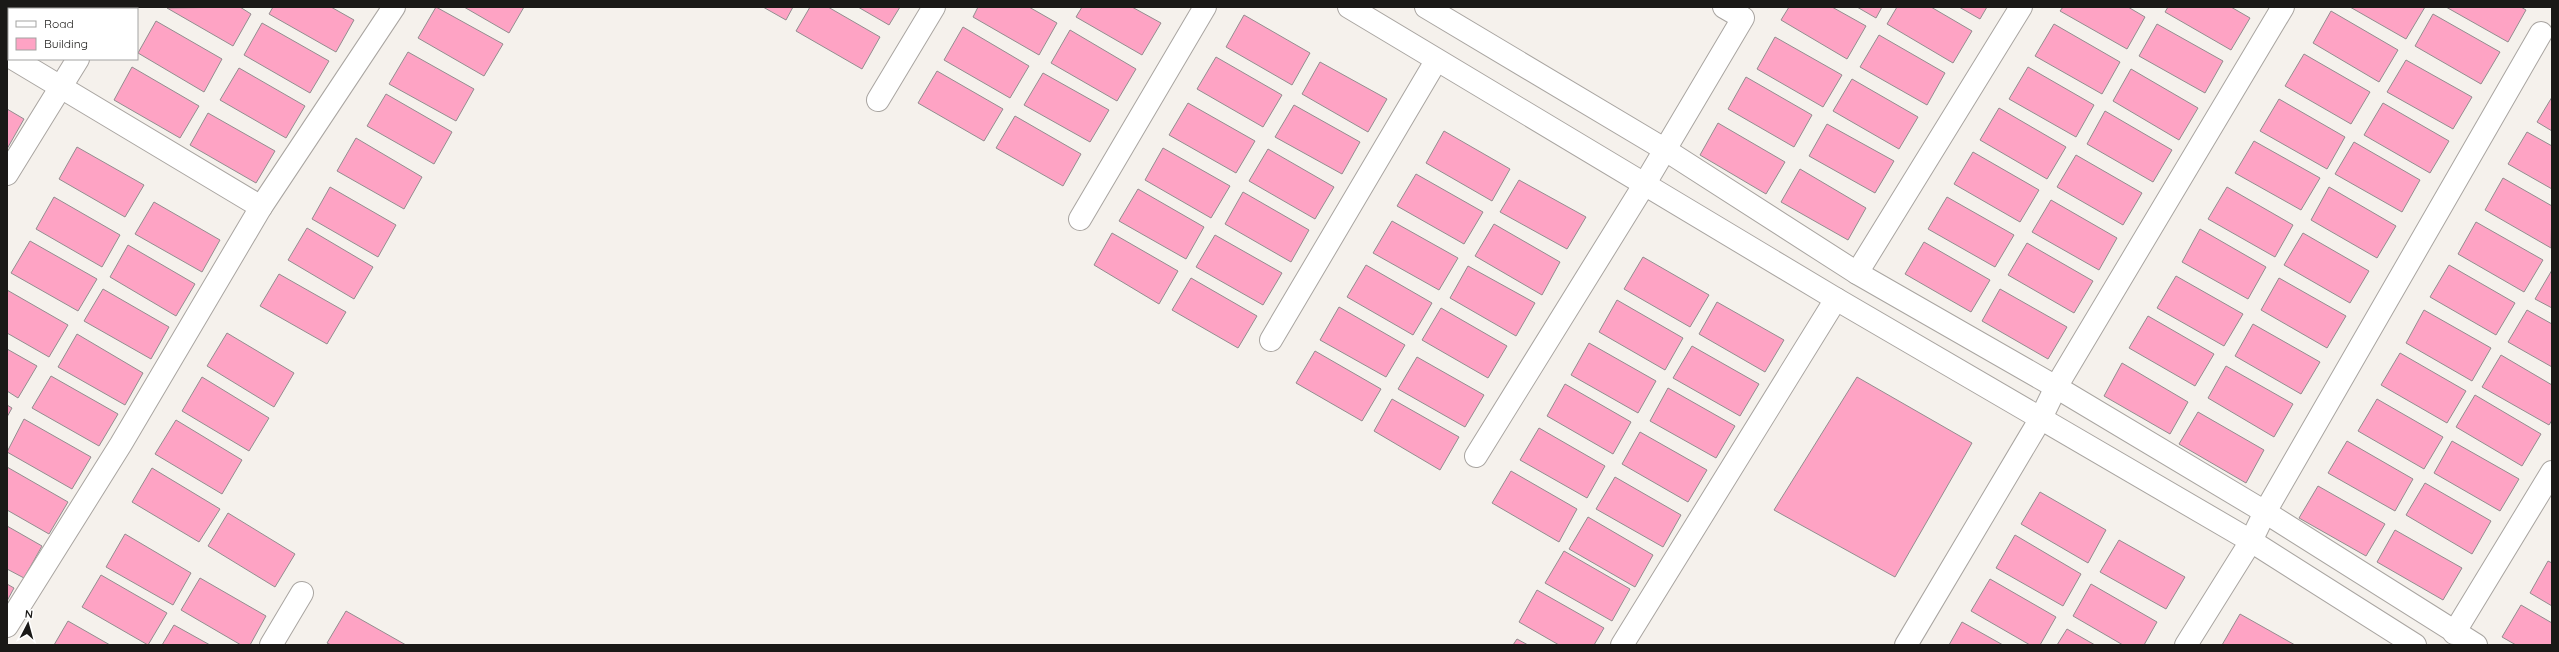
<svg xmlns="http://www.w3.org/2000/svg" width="2559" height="652" font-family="Quicksand,sans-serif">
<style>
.building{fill:#fea3c4;stroke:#938d8f}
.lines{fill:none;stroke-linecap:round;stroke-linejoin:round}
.street-casing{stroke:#a9a5a1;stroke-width:24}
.street{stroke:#fff;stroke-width:22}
</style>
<rect width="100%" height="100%" fill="#f5f1ec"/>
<g class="building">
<polygon points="7,7 33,7 36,9 9,9 9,36 7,35"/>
<polygon points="70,7 91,7 90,9"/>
<polygon points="240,7 251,14 233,46 167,8"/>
<polygon points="273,7 331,7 354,20 336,52 269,14"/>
<polygon points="436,7 503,44 484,76 418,38"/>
<polygon points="464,7 524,7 509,33"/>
<polygon points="763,7 793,7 786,20"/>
<polygon points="810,7 828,7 880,37 862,69 796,31"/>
<polygon points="858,7 900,7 889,25"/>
<polygon points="978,7 1029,7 1057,23 1039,55 973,17"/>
<polygon points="1082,7 1132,7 1161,23 1142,55 1076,17"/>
<polygon points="1789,7 1832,7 1866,26 1847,59 1781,20"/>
<polygon points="1857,7 1882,7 1876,18"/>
<polygon points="1897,7 1931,7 1972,31 1953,63 1887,24"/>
<polygon points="1959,7 1987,7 1980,19"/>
<polygon points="2063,7 2128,7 2145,17 2127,49 2060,11"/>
<polygon points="2168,7 2231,7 2250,18 2231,50 2165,12"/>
<polygon points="2350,7 2425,7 2406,39"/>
<polygon points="2446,7 2521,7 2526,10 2508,42"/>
<polygon points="2331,11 2398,50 2379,82 2313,43"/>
<polygon points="2433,14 2500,52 2481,84 2415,46"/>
<polygon points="1244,15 1310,53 1292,85 1226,47"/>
<polygon points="156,21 222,59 204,92 138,53"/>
<polygon points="262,23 329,61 310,93 244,55"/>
<polygon points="2054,24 2120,62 2102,94 2035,56"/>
<polygon points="2157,24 2223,61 2205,93 2139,56"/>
<polygon points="963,27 1029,66 1010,98 944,60"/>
<polygon points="1070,30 1136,69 1117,101 1051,63"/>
<polygon points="1879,35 1945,73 1927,105 1860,67"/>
<polygon points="1775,37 1842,75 1823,107 1757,69"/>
<polygon points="408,52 474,89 456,121 389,84"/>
<polygon points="2304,54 2370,92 2351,124 2285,86"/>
<polygon points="1216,57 1282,95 1263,127 1197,89"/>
<polygon points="2406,60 2472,97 2453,129 2387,92"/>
<polygon points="1320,62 1387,99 1368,132 1302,94"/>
<polygon points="132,67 199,106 180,138 114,100"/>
<polygon points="2028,67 2094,105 2076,137 2009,99"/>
<polygon points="239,68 305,106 286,138 220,100"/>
<polygon points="2131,69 2198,108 2179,140 2113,101"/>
<polygon points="937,71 1003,109 984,141 918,103"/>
<polygon points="1043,73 1109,110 1090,142 1024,105"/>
<polygon points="1746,77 1812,115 1794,147 1728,109"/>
<polygon points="1852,79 1918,117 1899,149 1833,111"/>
<polygon points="386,94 452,132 434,164 367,126"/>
<polygon points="2552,97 2552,131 2537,122"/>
<polygon points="2279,99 2345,137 2327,169 2260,131"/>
<polygon points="1188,103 1255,141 1236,173 1169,135"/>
<polygon points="2383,103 2449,141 2430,173 2364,135"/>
<polygon points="1294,105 1360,142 1342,174 1275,137"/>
<polygon points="1999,108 2066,147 2047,179 1980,140"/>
<polygon points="7,109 24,119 7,149"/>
<polygon points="2105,111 2172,150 2153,182 2087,144"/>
<polygon points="208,113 275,151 256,183 190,145"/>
<polygon points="1015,116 1081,154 1063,186 996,148"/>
<polygon points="1718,123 1785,162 1766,194 1700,155"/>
<polygon points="1827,124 1894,161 1875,193 1809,156"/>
<polygon points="1444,131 1510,169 1492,201 1426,163"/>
<polygon points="2527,132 2552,146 2552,189 2508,164"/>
<polygon points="356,138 422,177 404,209 337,171"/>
<polygon points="2254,141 2320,178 2301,210 2235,173"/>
<polygon points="2354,142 2420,180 2402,212 2335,174"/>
<polygon points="77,147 144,185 125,217 59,179"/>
<polygon points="1163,148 1230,186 1211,218 1145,180"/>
<polygon points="1268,149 1334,187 1315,219 1249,181"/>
<polygon points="1973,152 2039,190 2020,222 1954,184"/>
<polygon points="2076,155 2142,193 2123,225 2057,187"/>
<polygon points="1800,169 1866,208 1848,240 1781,202"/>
<polygon points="1416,174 1483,212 1464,244 1397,206"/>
<polygon points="2503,178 2552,206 2551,248 2485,210"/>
<polygon points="1519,180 1586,217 1567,249 1500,212"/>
<polygon points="330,187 396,225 378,257 312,219"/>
<polygon points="2227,187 2293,225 2275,257 2208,219"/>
<polygon points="2329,187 2396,226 2377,258 2311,220"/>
<polygon points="1138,189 1204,227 1186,259 1119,221"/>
<polygon points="1243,192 1309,230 1291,262 1225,224"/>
<polygon points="54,197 120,235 102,267 36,229"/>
<polygon points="1947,197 2014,235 1995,267 1928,229"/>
<polygon points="2051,200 2117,238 2099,270 2032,232"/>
<polygon points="154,202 220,240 202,272 135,234"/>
<polygon points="1392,221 1458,258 1439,290 1373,253"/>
<polygon points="2476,222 2543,260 2524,292 2458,254"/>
<polygon points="1494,224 1560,262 1542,295 1475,256"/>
<polygon points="307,228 373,267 354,299 288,260"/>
<polygon points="2200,229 2266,267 2248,299 2182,262"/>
<polygon points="1112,233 1178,271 1159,304 1094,265"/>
<polygon points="2303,233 2369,271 2350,303 2284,265"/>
<polygon points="1215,235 1282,273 1263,305 1196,267"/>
<polygon points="30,241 97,279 78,311 11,273"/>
<polygon points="1924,242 1990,280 1971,312 1905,274"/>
<polygon points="2027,243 2093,281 2074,313 2008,275"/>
<polygon points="128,245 195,284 176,316 110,277"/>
<polygon points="1643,257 1709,295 1690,327 1624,289"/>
<polygon points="1366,265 1432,303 1413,335 1347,297"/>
<polygon points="2449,265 2515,303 2496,335 2430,297"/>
<polygon points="1468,266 1535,303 1516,336 1450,298"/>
<polygon points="2552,270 2552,308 2535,299"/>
<polygon points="279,274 346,312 327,344 260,306"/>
<polygon points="2176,276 2243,314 2224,346 2157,308"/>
<polygon points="1191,278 1257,316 1238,348 1172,310"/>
<polygon points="2279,278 2346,316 2327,348 2261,310"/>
<polygon points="103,289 169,327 151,359 84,321"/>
<polygon points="2000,289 2067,327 2048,359 1982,321"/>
<polygon points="7,290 68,325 49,357 7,333"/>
<polygon points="1617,300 1683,338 1665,370 1599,332"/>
<polygon points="1717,302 1784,340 1765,372 1699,334"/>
<polygon points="1339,307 1405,345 1386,377 1320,340"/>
<polygon points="1441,308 1507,346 1488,378 1422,340"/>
<polygon points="2424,310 2491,348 2472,381 2406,343"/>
<polygon points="2527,310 2552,324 2552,367 2508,342"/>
<polygon points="2148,316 2214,354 2195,386 2129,348"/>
<polygon points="2253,324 2320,362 2301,394 2235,356"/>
<polygon points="227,333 294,373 274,407 207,366"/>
<polygon points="77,334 143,373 125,405 58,367"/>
<polygon points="1589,343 1656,381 1638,413 1571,375"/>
<polygon points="1692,346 1759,384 1740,416 1673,378"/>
<polygon points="7,349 37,366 18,398 7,391"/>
<polygon points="1315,351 1381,389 1362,421 1296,383"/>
<polygon points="2400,353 2466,391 2447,423 2381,385"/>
<polygon points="2501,355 2552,385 2552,420 2549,425 2482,387"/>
<polygon points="1417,357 1484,395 1465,427 1398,389"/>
<polygon points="2122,363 2188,402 2170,434 2104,396"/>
<polygon points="2226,366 2293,404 2274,437 2208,398"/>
<polygon points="51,376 118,414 99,446 32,408"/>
<polygon points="202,377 269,418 249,451 182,411"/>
<polygon points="1857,377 1972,443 1895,577 1774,510"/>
<polygon points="1565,384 1631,422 1613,454 1547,416"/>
<polygon points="1668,388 1735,426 1716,458 1650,421"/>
<polygon points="2475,395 2541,434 2522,466 2456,427"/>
<polygon points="1392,399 1459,437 1440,470 1374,431"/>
<polygon points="2377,399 2443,437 2424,469 2358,431"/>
<polygon points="7,405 12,408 7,417"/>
<polygon points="2198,412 2264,450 2246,483 2179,444"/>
<polygon points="24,419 91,457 72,489 7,452"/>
<polygon points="176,420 242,460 222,494 155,454"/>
<polygon points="1539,428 1605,466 1587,498 1520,460"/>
<polygon points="1640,432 1707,470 1688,502 1622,464"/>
<polygon points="2347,441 2413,479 2395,511 2328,473"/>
<polygon points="2452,441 2519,479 2500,511 2434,473"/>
<polygon points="7,467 68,502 49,534 7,510"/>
<polygon points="152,468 220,509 199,542 132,502"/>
<polygon points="1511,471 1577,509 1559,542 1492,503"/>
<polygon points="1615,477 1681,515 1663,547 1596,509"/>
<polygon points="2425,483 2491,521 2472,554 2406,515"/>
<polygon points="2318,486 2385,524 2366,556 2299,518"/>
<polygon points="2040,492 2106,530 2088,563 2021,524"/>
<polygon points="228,513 295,554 275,587 208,546"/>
<polygon points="1588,517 1653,555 1635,587 1569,549"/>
<polygon points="7,526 42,546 24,578 7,569"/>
<polygon points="2395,530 2462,568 2443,600 2377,562"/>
<polygon points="125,534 191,573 173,605 106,567"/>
<polygon points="2015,535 2081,574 2063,606 1996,568"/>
<polygon points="2119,540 2185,577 2166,609 2100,572"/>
<polygon points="1564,551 1630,589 1612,621 1545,583"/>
<polygon points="2548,561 2552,563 2552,606 2530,593"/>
<polygon points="101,575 167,613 148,645 82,607"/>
<polygon points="200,578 266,616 250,645 241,645 181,610"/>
<polygon points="1990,579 2056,617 2040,645 2030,645 1971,611"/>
<polygon points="7,584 14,588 7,601"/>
<polygon points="2091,584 2157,622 2144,645 2123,645 2073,616"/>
<polygon points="1537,590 1604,628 1594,645 1559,645 1519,622"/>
<polygon points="2521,605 2552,623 2552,645 2516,645 2502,637"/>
<polygon points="346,611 406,645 331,645 327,643"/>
<polygon points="2240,614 2295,645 2222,645"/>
<polygon points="68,621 110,645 54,645"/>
<polygon points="1962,622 2003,645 1949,645"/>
<polygon points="174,625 210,645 162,645"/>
<polygon points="2067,629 2095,645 2057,645"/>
<polygon points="1517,639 1528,645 1513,645"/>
</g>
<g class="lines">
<defs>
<g id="street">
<polyline points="1349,7 1836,299 2251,541 2415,645"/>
<polyline points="1426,7 1664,149 1857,273 2056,387 2265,512 2476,645"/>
<polyline points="109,9 110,7"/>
<polyline points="14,59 261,207"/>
<polyline points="878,100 934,7"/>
<polyline points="7,174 78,59"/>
<polyline points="1080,219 1205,7"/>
<polyline points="1857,273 2021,7"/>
<polyline points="1271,340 1436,61"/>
<polyline points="1476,456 1644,185 1743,18 1724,7"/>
<polyline points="7,626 121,444 261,207 394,7"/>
<polyline points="2454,633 2552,472"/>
<polyline points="271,645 302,593"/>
<polyline points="1622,645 1836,299"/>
<polyline points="1906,645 2041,418 2056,387 2283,7"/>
<polyline points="2186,645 2251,541 2265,512 2541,33"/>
</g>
</defs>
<use href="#street" class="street-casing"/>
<use href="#street" class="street"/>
</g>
<rect width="2559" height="652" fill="none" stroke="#1a1917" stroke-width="16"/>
<rect x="8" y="8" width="130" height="52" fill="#ffffff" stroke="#a3a3a2"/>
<rect x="16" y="21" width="20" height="6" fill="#ffffff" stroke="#a3a3a2"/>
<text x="44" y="28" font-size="12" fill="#1a1917">Road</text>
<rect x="16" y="38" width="20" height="12" fill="#fea3c4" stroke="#a3a3a2"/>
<text x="44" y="48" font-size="12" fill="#1a1917">Building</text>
<g transform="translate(28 624) rotate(6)" stroke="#ffffff" stroke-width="3" paint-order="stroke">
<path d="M0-3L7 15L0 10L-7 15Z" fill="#1a1917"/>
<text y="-6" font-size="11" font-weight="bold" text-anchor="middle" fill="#1a1917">N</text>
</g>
</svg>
